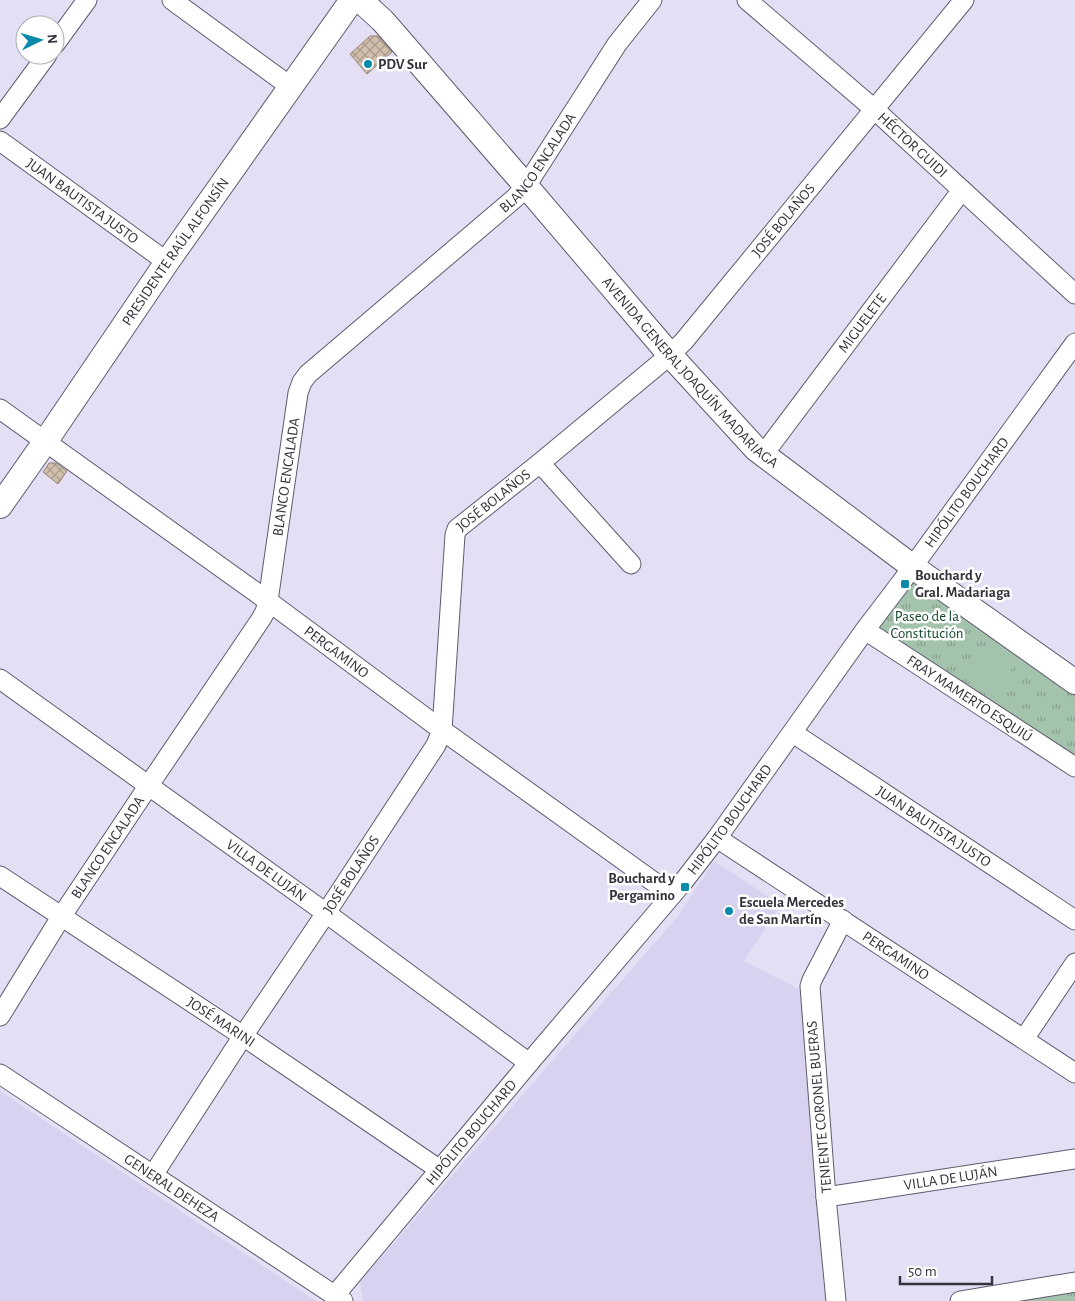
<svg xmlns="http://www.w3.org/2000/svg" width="1075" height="1301" font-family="'Alegreya Sans',sans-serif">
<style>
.built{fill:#d8d1ef}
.park{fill:url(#park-tufts)}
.pitch{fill:#a4c3ad}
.building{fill:url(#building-cross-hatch);stroke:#968575}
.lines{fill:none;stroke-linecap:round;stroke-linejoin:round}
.minor-casing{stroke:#5f5a6e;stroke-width:21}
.major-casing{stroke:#5f5a6e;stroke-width:26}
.minor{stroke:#fff;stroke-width:19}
.major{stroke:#fff;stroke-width:24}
.poi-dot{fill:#098aab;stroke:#fff;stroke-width:2}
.labels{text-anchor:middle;stroke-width:5;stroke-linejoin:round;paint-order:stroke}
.poi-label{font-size:15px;font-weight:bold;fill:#34323a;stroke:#fff;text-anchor:start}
.street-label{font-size:15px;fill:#34323a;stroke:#fff}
.park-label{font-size:15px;fill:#14492c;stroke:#fff}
</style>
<defs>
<pattern id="park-tufts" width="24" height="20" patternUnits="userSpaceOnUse" patternTransform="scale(1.25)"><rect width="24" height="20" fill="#a4c3ad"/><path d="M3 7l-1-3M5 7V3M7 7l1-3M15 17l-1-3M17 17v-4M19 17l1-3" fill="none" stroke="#869f8e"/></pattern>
<pattern id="building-cross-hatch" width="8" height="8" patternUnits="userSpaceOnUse" patternTransform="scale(1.25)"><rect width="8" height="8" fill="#d0bfad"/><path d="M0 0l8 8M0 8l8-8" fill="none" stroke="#aa9c8e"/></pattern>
</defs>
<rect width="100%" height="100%" fill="#e5dff6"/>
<g class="built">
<polygon points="714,861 781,905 744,961 801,990 828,1301 365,1301 363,1300 360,1282 678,916"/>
<polygon points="0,1091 316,1301 0,1301"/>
</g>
<g class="park">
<polygon points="913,567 1075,682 1075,767 865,630"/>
<polygon points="1075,1288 1075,1301 993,1301"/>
</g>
<polygon class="pitch" points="988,647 1014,665 992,698 966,679"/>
<g class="building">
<polygon points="370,36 378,36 392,52 367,74 350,54"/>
<polygon points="49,463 56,463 67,471 58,484 43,472"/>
</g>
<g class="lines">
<defs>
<g id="minor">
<polyline points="172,0 291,87"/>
<path id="s1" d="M747,0L874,109L1075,294"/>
<polyline points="55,44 87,0"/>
<polyline points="0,119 47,55"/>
<path id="s2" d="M0,141L167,262"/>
<path id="s3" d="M0,409L268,601L442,730L672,895"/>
<path id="s4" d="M763,455L962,190"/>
<polyline points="540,463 631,564"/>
<path id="s5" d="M865,630L1075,767"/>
<path id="s6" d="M0,679L326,913L529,1063"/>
<path id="s7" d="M793,733L1075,920"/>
<path id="s8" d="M717,838L1075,1073"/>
<path id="s9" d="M0,876L243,1036L440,1170"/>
<path id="s10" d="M0,1016L61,917L149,785L261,619L265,612L268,601L298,393L302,382L308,374L515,198L526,186L617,44L652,0"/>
<polyline points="1024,1039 1075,963"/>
<path id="s11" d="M0,1074L343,1301"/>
<path id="s12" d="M153,1175L243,1036L326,913L436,745L442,730L455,535L457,529L540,463L670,355L684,341L964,0"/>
<path id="s13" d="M826,1197L1075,1159"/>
<path id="s14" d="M335,1295L529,1063L683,882L717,838L865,630L903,580L1075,343"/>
<polyline points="836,1301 826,1197 810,986 812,980 843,920"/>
<polyline points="960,1301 1075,1282"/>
</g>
<g id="major">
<path id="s15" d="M360,0L382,20L390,29L526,186L670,355L756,449L913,567L1075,682"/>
<path id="s16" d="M0,506L45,442L167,262L352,0"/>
</g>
</defs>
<use href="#minor" class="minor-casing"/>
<use href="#major" class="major-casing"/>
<use href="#minor" class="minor"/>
<use href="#major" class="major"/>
</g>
<g class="poi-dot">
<circle cx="368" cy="64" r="5"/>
<rect x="900" y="579" width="10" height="10" rx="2.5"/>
<rect x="680" y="882" width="10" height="10" rx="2.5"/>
<circle cx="729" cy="911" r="5"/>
</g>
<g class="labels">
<g class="poi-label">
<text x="378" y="69">PDV Sur</text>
<text x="915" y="580">Bouchard y<tspan x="915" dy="17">Gral. Madariaga</tspan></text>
<text x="675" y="883" text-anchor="end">Bouchard y<tspan x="675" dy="17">Pergamino</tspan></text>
<text x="739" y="907">Escuela Mercedes<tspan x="739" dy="17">de San Martín</tspan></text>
</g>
<g class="street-label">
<text dy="5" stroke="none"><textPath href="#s1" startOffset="220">HÉCTOR GUIDI</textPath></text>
<text dy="5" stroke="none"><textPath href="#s10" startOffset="1040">BLANCO ENCALADA</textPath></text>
<text dy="5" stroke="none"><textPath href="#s2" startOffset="102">JUAN BAUTISTA JUSTO</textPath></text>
<text dy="5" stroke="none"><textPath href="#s12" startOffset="1184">JOSÉ BOLAÑOS</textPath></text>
<text dy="5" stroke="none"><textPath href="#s16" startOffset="309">PRESIDENTE RAÚL ALFONSÍN</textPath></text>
<text dy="5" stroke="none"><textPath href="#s4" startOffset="165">MIGUELETE</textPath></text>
<text dy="5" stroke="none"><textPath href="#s15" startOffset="498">AVENIDA GENERAL JOAQUÍN MADARIAGA</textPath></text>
<text dy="5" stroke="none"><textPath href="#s10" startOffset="620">BLANCO ENCALADA</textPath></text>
<text dy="5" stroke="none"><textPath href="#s14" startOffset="1022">HIPÓLITO BOUCHARD</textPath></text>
<text dy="5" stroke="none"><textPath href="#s12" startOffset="779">JOSÉ BOLAÑOS</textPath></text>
<text dy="5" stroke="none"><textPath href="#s3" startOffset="415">PERGAMINO</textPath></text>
<text dy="5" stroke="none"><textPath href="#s5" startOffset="125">FRAY MAMERTO ESQUIÚ</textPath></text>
<text dy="5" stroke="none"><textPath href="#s14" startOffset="618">HIPÓLITO BOUCHARD</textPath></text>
<text dy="5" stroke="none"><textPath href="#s7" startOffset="169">JUAN BAUTISTA JUSTO</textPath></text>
<text dy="5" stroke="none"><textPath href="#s10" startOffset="200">BLANCO ENCALADA</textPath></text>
<text dy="5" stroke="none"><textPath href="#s6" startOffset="328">VILLA DE LUJÁN</textPath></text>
<text dy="5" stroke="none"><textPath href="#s12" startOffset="360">JOSÉ BOLAÑOS</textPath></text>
<text dy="5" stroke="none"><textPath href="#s8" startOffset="214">PERGAMINO</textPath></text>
<text dy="5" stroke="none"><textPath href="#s9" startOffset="265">JOSÉ MARINI</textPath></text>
<text transform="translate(819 1107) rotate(-95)" y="5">TENIENTE CORONEL BUERAS</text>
<text dy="5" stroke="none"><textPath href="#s14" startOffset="212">HIPÓLITO BOUCHARD</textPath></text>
<text dy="5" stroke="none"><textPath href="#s13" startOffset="126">VILLA DE LUJÁN</textPath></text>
<text dy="5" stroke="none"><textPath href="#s11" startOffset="206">GENERAL DEHEZA</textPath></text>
</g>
<g class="park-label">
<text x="927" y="621">Paseo de la<tspan x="927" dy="17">Constitución</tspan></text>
</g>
</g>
<g transform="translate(40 40) rotate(85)"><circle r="24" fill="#ffffff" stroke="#aeadb0"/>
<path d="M0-4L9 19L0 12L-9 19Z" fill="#098aab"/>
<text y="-8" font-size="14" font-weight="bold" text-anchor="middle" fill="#34323a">N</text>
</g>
<path d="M900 1276v8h92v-8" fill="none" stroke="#34323a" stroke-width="2.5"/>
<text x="908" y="1276" font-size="15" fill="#34323a" stroke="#ffffff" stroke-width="4" paint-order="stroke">50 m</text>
</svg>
